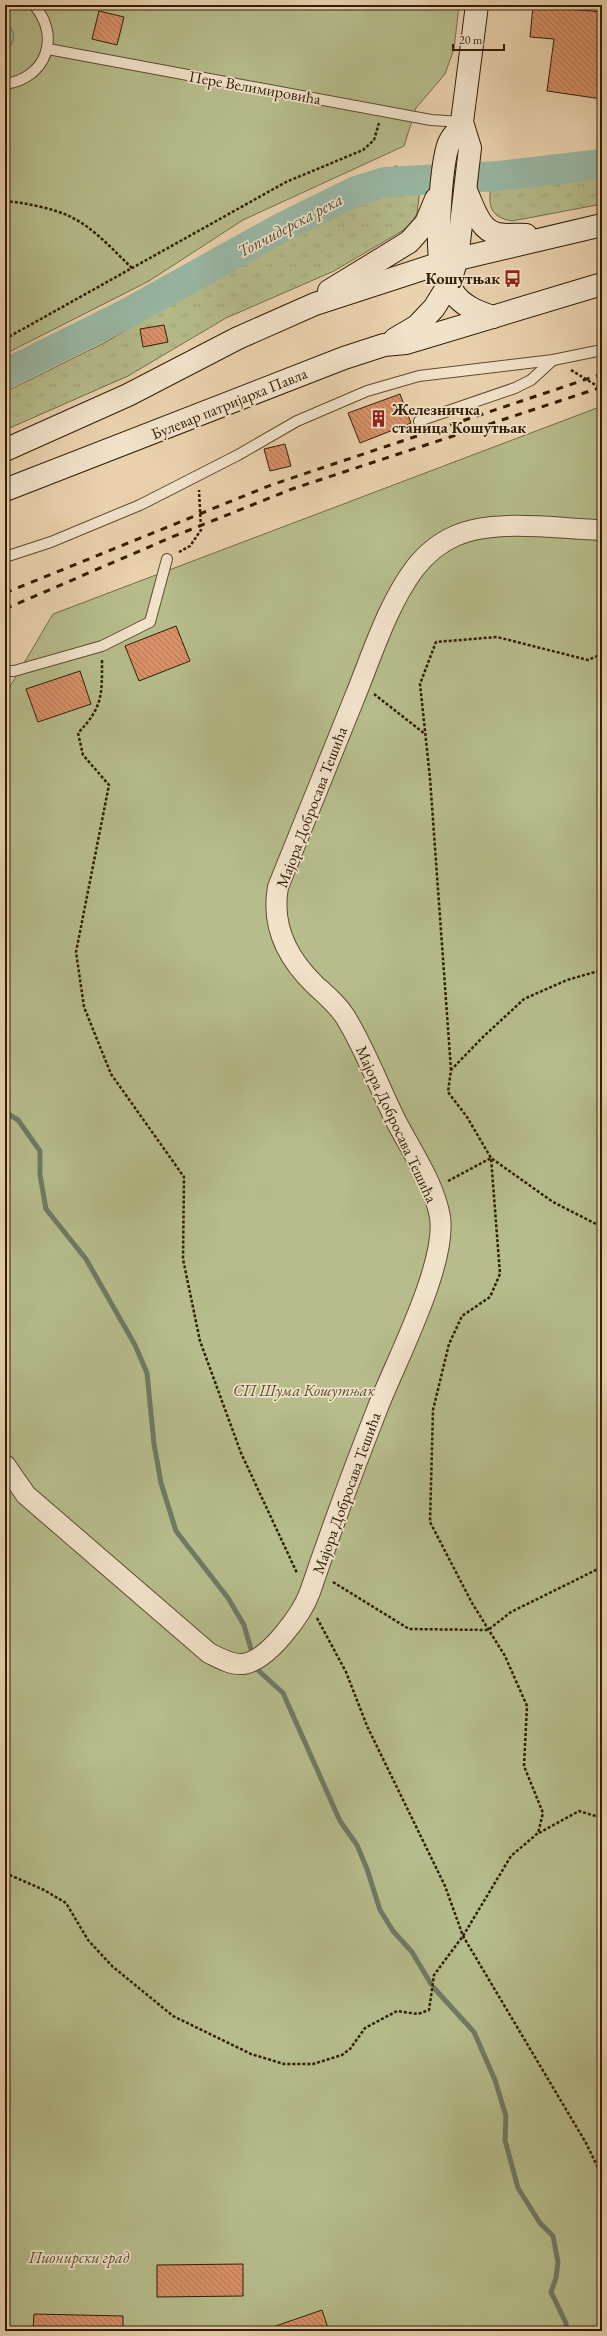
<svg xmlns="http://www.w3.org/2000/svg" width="607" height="2336" font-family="'EB Garamond',serif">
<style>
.grass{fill:url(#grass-tufts);stroke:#746d48}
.park{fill:#b6bc8b;stroke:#746d48}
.water{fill:url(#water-ripples);stroke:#6f7a65}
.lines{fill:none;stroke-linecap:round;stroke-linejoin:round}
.stream{stroke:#6f7a65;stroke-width:5}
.river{stroke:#99b8a5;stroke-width:30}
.building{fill:url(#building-back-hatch);stroke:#311e04}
.service-casing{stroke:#5f4b2e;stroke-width:12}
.minor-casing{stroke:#5f4b2e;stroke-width:22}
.secondary-casing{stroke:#311e04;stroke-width:24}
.path{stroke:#311e04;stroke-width:2.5;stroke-dasharray:3 2;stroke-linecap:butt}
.service{stroke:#f1e2ca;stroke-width:10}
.minor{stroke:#f1e2ca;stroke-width:20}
.secondary{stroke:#f1e2ca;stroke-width:22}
.rail{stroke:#311e04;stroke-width:3;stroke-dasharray:7 7;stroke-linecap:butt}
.labels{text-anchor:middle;stroke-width:3.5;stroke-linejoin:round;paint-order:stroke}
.street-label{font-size:16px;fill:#311e04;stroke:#f1e2ca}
.poi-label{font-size:16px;font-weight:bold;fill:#311e04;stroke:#f1e2ca;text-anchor:end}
.park-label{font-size:16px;font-style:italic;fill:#594d2c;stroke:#f1e2ca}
.water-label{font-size:17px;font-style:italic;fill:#504c34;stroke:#f1e2ca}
</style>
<defs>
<pattern id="grass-tufts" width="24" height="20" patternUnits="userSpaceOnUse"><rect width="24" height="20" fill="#b6bc8b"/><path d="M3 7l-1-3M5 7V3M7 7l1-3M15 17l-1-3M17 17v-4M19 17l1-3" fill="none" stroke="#9da176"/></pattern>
<pattern id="water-ripples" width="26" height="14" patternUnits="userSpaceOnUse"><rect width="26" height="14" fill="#99b8a5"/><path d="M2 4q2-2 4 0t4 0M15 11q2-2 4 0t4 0" fill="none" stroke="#7d9584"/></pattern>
<pattern id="building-back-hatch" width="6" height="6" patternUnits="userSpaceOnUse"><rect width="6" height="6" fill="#d99169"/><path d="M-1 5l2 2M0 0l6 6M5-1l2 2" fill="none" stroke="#b17654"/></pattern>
</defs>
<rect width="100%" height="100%" fill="#ead2ae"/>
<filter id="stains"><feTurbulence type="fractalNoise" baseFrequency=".005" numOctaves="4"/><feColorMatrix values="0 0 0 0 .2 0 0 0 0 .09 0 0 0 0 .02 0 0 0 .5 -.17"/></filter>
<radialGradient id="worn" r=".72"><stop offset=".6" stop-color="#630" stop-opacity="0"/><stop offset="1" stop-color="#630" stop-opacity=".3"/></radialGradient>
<g class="grass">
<path d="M602,175V204L512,221C490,217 488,206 491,186Z"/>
<polygon points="420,190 417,213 412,223 402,231 334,271 226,318 128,376 5,430 5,392 104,343 305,225 355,200 373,195"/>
</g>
<g class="park">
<polygon points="5,5 459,5 454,49 445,74 416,108 404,146 243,220 149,281 5,354"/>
<polygon points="602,406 602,2331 5,2331 5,695 53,614"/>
</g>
<path class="water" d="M5,23C17,30 16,43 5,51Z"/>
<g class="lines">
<g class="stream">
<polyline points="367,188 396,168"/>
<polyline points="5,1112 18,1120 40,1151 40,1175 46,1209 86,1259 135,1345 147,1373 154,1444 161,1483 176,1531 228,1598 244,1625 253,1656"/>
<polyline points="256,1664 259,1671 283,1693 340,1821 357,1845 367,1869 380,1910 393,1931 412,1952 431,1984"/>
<polyline points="434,1988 474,2032 495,2080 506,2116 505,2140 518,2188 540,2223 553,2236 558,2262 556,2278 551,2292 566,2323 566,2331"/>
</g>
<polyline class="river" points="5,374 124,315 279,229 356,191 385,182 499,176 602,164"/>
</g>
<g class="building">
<polygon points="533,6 602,12 602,99 547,91 554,39 530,37"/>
<polygon points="99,11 124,17 117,45 92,39"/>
<polygon points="164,325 168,342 143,347 140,329"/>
<polygon points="400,394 411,423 360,443 348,413"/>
<polygon points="285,444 291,466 270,471 264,449"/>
<polygon points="176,626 190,661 139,681 125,646"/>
<polygon points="80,671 91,704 38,722 26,689"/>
<polygon points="243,2264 243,2296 157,2297 157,2265"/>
<polygon points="322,2310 329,2331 268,2331 267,2329"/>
<polygon points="34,2314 123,2316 123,2331 33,2331"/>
</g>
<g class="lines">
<defs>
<g id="service">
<polyline points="48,49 431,120 462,122"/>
<path d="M5,84C47,78 61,36 34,5"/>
<polyline points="419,421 515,388 531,380 553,360"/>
<polyline points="5,557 51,542 140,505 238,455 297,421 367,391 419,376 553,360 602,350"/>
<polyline points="5,671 14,671 102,646 150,622 167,559"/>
</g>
<path id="minor" d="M5,1465L26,1495L209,1653C219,1658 231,1665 243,1664C268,1661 302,1614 310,1592C331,1530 354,1468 378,1407C396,1361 447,1264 440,1217C434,1183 412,1152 396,1121C379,1087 366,1051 346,1018C338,1005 327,996 315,985C287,958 271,926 278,887C304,823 330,758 356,694C373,652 388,604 415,568C426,554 439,543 455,536C494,518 559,529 602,530"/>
<g id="secondary">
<path d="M462,126C457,131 452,136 449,143C441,163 436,242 441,264C443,274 447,283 453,292C462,306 478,312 493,317"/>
<path d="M466,191C473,205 479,231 498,234C507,236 517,234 526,235"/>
<polyline points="329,291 409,242 426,223 436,199"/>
<polyline points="395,339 417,326 434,308 449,284 457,259 470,148 462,122 477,5"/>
<polyline points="5,450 128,395 238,338 315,304 441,263 602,225"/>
<polyline points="5,490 344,358 384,345 406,343 602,284"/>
</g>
</defs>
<use href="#service" class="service-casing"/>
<use href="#minor" class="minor-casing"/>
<use href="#secondary" class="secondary-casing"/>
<g class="path">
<path d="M5,201C22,202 56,209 71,217C94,228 114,251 133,269"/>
<polyline points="5,339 286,182 363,150 374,140 379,123"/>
<polyline points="571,370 602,389"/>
<polyline points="179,552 190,546 201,530 199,490"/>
<path d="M102,660C102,695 103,707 78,733L83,755L109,785L76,952L84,1007L111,1074L184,1177L183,1259L200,1341L241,1453L297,1573"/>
<polyline points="374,694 425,734"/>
<polyline points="451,1070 430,778 420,684 436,642 497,637 588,660 602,654"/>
<polyline points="448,1181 491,1158 553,1202 602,1227"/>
<polyline points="333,1582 409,1629 488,1630 511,1612 602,1567"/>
<polyline points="317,1618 346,1672 367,1726 445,1886 463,1936 586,2143 602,2176"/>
<polyline points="539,1833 579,1811 602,1818"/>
<polyline points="5,1873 44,1890 66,1903 88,1940 112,1966 173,2016 251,2054 284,2064 313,2064 342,2055 350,2049 365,2028 397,2011 418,2014 429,2010 434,1975 463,1936 511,1856 538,1833 543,1813 524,1766 527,1706 505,1656 472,1603 430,1522 433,1410 449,1344 462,1316 490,1297 500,1274 491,1158 467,1117 448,1092 451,1070 483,1037 524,999 567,980 602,970"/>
</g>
<use href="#service" class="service"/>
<use href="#minor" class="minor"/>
<use href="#secondary" class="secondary"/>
<g class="rail">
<polyline points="5,593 271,485 602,374"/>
<polyline points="5,609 172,537 292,489 602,387"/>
</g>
</g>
<defs>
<symbol id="bus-bare" viewBox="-9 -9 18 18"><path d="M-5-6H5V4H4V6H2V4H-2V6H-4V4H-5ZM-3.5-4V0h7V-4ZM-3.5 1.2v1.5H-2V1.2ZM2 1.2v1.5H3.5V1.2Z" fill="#8f2418" stroke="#f1e2ca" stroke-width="2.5" paint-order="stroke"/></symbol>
<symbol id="building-bare" viewBox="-9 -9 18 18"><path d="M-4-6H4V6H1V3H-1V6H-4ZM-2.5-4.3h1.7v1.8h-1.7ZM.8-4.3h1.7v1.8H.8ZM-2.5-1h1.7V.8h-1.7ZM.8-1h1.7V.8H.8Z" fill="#8f2418" stroke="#f1e2ca" stroke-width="2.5" paint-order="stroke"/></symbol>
</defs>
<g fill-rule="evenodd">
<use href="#bus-bare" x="500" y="266" width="25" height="25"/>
<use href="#building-bare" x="366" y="406" width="25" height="25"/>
</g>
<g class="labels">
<g class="street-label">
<text transform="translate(255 87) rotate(10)" y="6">Пере Велимировића</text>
<text transform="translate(229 403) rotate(-22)" y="6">Булевар патријарха Павла</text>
<text transform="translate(311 807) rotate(-69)" y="6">Мајора Добросава Тешића</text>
<text transform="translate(397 1124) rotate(65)" y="6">Мајора Добросава Тешића</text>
<text transform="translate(346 1493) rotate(-70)" y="6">Мајора Добросава Тешића</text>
</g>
<g class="poi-label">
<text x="500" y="284">Кошутњак</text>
<text x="392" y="415" text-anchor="start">Железничка<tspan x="392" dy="18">станица Кошутњак</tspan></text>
</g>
<g class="park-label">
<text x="304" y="1396">СП Шума Кошутњак</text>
<text x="79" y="2263">Пионирски град</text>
</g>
<g class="water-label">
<text transform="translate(290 225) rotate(-28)" y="6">Топчидерска река</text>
</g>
</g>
<rect width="607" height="2336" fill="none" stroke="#ead2ae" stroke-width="20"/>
<rect x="6" y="6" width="595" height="2324" fill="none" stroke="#311e04" stroke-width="2"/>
<rect x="10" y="10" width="587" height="2316" fill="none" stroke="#311e04"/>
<path d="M453 44v6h51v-6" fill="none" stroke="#311e04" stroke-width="2"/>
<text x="459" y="44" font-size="12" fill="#311e04" stroke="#f1e2ca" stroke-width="3" paint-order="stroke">20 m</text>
<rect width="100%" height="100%" filter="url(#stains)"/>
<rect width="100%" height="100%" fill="url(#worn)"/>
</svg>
